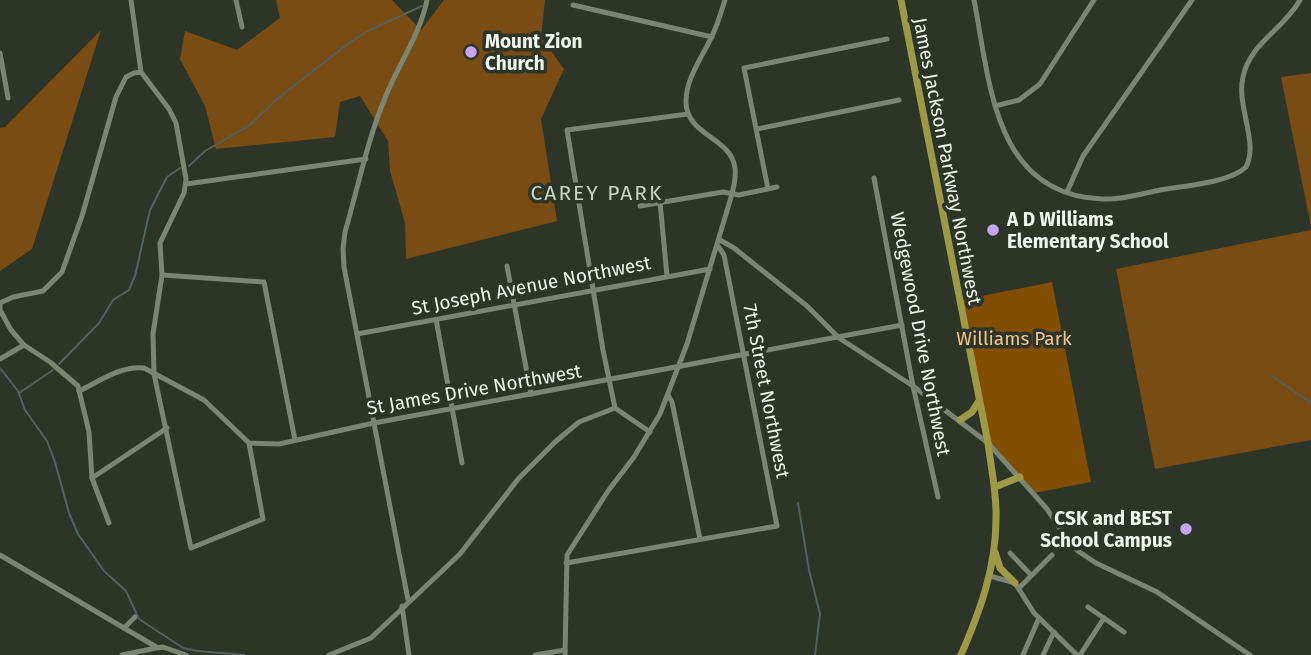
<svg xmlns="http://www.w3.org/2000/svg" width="1311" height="655" font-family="'Fira Sans',sans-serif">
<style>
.green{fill:#814e02}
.forest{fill:#784c12}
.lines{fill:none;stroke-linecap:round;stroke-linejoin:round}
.stream{stroke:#54615f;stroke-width:2}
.minor{stroke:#7a8575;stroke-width:5}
.major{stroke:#9e9945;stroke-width:7}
.poi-dot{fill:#c5a7f1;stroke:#2c3527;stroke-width:2.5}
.labels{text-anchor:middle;stroke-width:7;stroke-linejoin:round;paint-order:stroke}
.poi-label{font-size:19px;font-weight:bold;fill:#f1f7ee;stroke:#2c3527;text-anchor:start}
.street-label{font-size:19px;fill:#f1f7ee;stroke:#2c3527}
.park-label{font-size:19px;fill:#f4c491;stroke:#2c3527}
.neighbourhood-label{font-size:21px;letter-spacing:2px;fill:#c8d3c2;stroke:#2c3527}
</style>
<rect width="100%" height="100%" fill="#2c3527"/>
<polygon class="green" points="1052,282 1091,482 1034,493 988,443 957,301"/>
<g class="forest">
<polygon points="276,0 392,0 421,30 444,0 545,0 541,37 564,69 541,119 557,221 406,259 405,223 390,171 388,141 360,96 340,102 335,137 216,149 205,106 180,59 185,31 237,50 280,18"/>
<polygon points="101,30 32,249 0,271 0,128 5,127"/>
<polygon points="1311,73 1311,227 1281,77"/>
<polygon points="1311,230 1311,440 1155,469 1116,269"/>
</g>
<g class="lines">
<g class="stream">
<polyline points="189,166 205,151 250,125 277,99 349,43 368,31 422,6"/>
<polyline points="59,364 99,323 113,300 129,290 135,276 150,210 167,177 180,168"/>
<polyline points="0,368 18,391 25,410 47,441 55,462 69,513 78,534 104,571 126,591 139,619 183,648 198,651 244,655"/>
<polyline points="1272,376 1311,403"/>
<polyline points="19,393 53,370"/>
<polyline points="798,503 809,570 820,614 815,655"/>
</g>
<g class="minor">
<polyline points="131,0 141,72"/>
<polyline points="236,0 242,27"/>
<path d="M974,0C990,81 993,195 1102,199C1121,200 1141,194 1160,190C1182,186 1230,183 1246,167C1259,143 1236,105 1243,77C1250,43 1284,29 1300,0"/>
<polyline points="573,5 712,37"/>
<polyline points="0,53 8,98"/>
<polyline points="141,72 169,109 176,123 186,179 184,193 160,243 162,275 153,334 154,374 191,548 263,519 249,443"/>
<polyline points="995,106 1019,100 1040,84 1094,0"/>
<polyline points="757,129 899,100"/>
<polyline points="874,178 913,386 938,497"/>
<polyline points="186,184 366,159"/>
<polyline points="768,189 744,68 887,39"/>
<polyline points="1067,192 1083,156 1192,0"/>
<polyline points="660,202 667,276"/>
<polyline points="640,206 723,192 739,195 777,187"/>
<polyline points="720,240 734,248 807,306 839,338 913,386 988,443 1047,509 1069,542 1078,551 1096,563 1157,592 1250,655"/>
<polyline points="507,266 531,394"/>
<polyline points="162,275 264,282 295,440"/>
<polyline points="436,319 462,463"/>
<polyline points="357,334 710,269"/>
<polyline points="0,359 24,345"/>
<path d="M79,391C98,382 122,365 144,368L204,400L249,443L279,444L374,423L902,325"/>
<polyline points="668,395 672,402 700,539"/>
<polyline points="615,408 603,350 567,130 688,114"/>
<polyline points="92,478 167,428"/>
<polyline points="109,523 92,478 89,432 78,386 50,362 24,345 11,330 0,310 0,303 13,297 43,291 62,272 82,216 116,97 126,77 134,73 141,72"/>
<polyline points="1010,553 1031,575"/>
<polyline points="0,555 158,648 163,647 186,655"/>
<polyline points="566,563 777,526 724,255 718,246"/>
<polyline points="990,576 1015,583 1034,613 1077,655"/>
<polyline points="1019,588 1052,555"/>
<path d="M408,600L344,267L343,249L345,232C358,188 367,141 385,98C398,65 420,35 427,0"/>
<polyline points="402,606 409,655"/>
<polyline points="1088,607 1124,632"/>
<polyline points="124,628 135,617"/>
<polyline points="122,655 156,648"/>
<polyline points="329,655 371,638 460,554 519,478 555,442 579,422 615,408 650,432"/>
<polyline points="535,655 565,650"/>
<path d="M565,655L567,555L608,491L634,457L660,414L687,344L732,194C734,186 736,176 735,168C731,137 685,135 686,101C686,78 703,56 712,36C718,24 721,12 725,0"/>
<polyline points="1023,655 1039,618"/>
<polyline points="1043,655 1054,632"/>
<polyline points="1080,655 1104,618"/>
</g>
<g class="major">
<path d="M901,0L988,443C991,468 997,493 996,519C996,568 980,611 961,655"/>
<polyline points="960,420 972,412 979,401"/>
<polyline points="995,487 1020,477"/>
<polyline points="995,552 1000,568 1015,583"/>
</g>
</g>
<g class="poi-dot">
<circle cx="471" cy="52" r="7"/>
<circle cx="993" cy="230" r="7"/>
<circle cx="1186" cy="529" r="7"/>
</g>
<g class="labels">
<g class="poi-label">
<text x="485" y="48">Mount Zion<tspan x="485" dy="22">Church</tspan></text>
<text x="1007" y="226">A D Williams<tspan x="1007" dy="22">Elementary School</tspan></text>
<text x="1172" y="525" text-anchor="end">CSK and BEST<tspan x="1172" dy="22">School Campus</tspan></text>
</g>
<g class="street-label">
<text transform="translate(948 161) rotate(79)" y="7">James Jackson Parkway Northwest</text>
<text transform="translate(531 285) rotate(-11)" y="7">St Joseph Avenue Northwest</text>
<text transform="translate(921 334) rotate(79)" y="7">Wedgewood Drive Northwest</text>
<text transform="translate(474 389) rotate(-10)" y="7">St James Drive Northwest</text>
<text transform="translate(767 391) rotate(79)" y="7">7th Street Northwest</text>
</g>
<g class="park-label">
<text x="1014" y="345">Williams Park</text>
</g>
<g class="neighbourhood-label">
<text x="597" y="200">CAREY PARK</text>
</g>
</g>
</svg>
